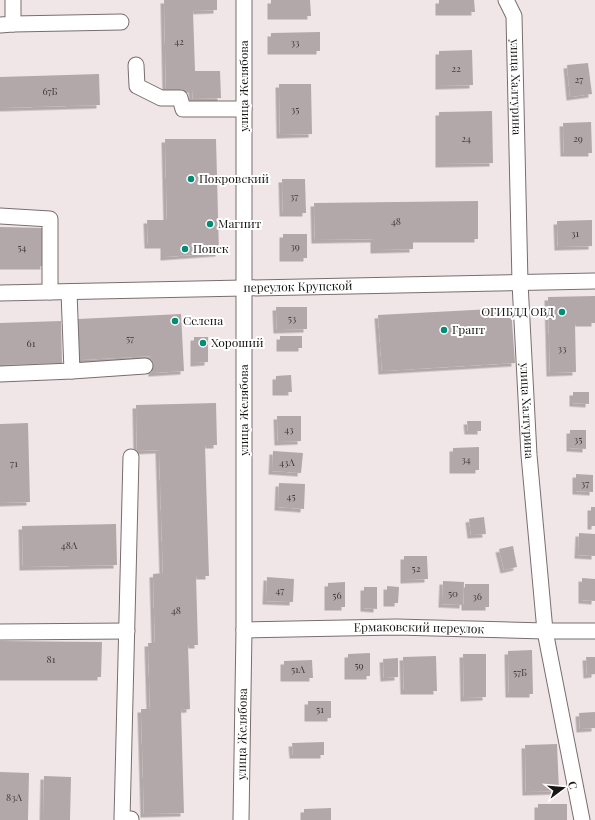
<svg xmlns="http://www.w3.org/2000/svg" width="595" height="820" font-family="'Playfair Display',serif">
<style>
.building{fill:#b3a8a9;filter:url(#shadow)}
.lines{fill:none;stroke-linecap:round;stroke-linejoin:round}
.minor-casing{stroke:#786e6f;stroke-width:17}
.minor{stroke:#fff;stroke-width:15}
.poi-dot{fill:#018c74;stroke:#fff;stroke-width:1.5}
.labels{text-anchor:middle;stroke-width:4;stroke-linejoin:round;paint-order:stroke}
.number-label{font-size:10px;fill:#403a3b}
.street-label{font-size:12px;fill:#1a1616;stroke:#fff}
.poi-label{font-size:12px;fill:#1a1616;stroke:#fff;text-anchor:start}
</style>
<defs>
<filter id="shadow"><feDropShadow dx="-3.5" dy="3.5" stdDeviation="0" flood-color="#0004"/></filter>
</defs>
<rect width="100%" height="100%" fill="#f1e6e7"/>
<g class="building">
<polygon points="164,0 217,0 217,10 193,11 195,71 220,71 221,98 193,99 192,89 166,89"/>
<polygon points="271,0 310,0 311,16 271,16"/>
<polygon points="439,0 474,0 475,12 439,12"/>
<polygon points="320,32 320,51 271,51 271,33"/>
<polygon points="472,50 473,85 439,86 439,51"/>
<polygon points="588,63 592,94 570,97 567,65"/>
<polygon points="99,74 100,105 0,108 0,77"/>
<polygon points="279,84 311,84 312,134 280,135"/>
<polygon points="492,111 493,163 439,164 439,112"/>
<polygon points="591,122 592,153 564,153 563,123"/>
<polygon points="165,139 216,139 219,253 164,257 164,245 148,245 147,220 167,220"/>
<polygon points="282,179 305,179 306,213 283,213"/>
<polygon points="478,201 478,239 413,239 413,249 374,250 374,239 315,240 314,203"/>
<polygon points="592,220 592,246 558,247 557,221"/>
<polygon points="0,227 44,228 44,266 0,266"/>
<rect x="283" y="234" width="24" height="24"/>
<polygon points="595,296 595,323 575,323 576,372 550,373 548,297"/>
<polygon points="276,307 307,307 307,329 277,330"/>
<polygon points="511,308 515,363 382,371 378,315"/>
<polygon points="181,314 184,371 152,373 151,356 80,360 78,319"/>
<polygon points="61,321 62,363 0,365 0,323"/>
<rect x="280" y="336" width="22" height="12"/>
<polygon points="194,337 208,337 208,362 194,363"/>
<polygon points="291,375 292,392 276,392 276,376"/>
<polygon points="573,392 589,392 589,404 573,403"/>
<polygon points="216,403 217,445 205,445 209,576 196,576 198,645 188,645 190,709 181,710 184,813 144,814 141,709 150,709 148,643 155,643 153,574 163,573 159,450 137,451 136,405"/>
<polygon points="277,416 301,416 301,441 278,442"/>
<polygon points="467,421 481,421 481,431 468,431"/>
<polygon points="28,423 30,502 0,503 0,424"/>
<polygon points="570,430 586,430 586,449 570,448"/>
<polygon points="479,447 479,470 453,470 453,448"/>
<polygon points="273,451 303,453 301,473 272,471"/>
<polygon points="576,474 593,475 593,492 576,491"/>
<polygon points="279,483 305,484 304,509 278,507"/>
<rect x="591" y="507" width="4" height="19"/>
<polygon points="484,517 486,534 471,535 469,519"/>
<polygon points="116,524 117,565 23,567 22,526"/>
<polygon points="579,533 595,534 595,556 578,555"/>
<polygon points="513,546 517,567 504,570 499,549"/>
<polygon points="404,556 427,556 428,579 404,580"/>
<polygon points="267,577 294,579 293,602 266,601"/>
<polygon points="582,578 595,579 595,601 582,600"/>
<polygon points="443,581 464,582 463,605 442,604"/>
<polygon points="345,582 345,607 328,607 328,583"/>
<rect x="465" y="584" width="24" height="23"/>
<polygon points="387,586 399,587 398,603 387,603"/>
<polygon points="364,587 377,587 377,609 364,608"/>
<polygon points="0,641 102,642 101,677 0,677"/>
<polygon points="532,650 533,694 509,694 508,651"/>
<polygon points="370,653 370,676 348,676 348,654"/>
<polygon points="463,654 486,654 486,697 464,698"/>
<polygon points="436,656 437,691 404,691 403,657"/>
<polygon points="586,657 595,657 595,674 587,675"/>
<polygon points="398,658 398,677 384,678 383,659"/>
<polygon points="312,660 313,678 284,678 284,661"/>
<rect x="308" y="701" width="23" height="17"/>
<polygon points="595,712 595,728 580,729 579,713"/>
<polygon points="324,742 324,755 293,755 292,743"/>
<polygon points="557,744 559,791 526,792 525,745"/>
<polygon points="0,772 29,773 28,820 0,820"/>
<polygon points="44,776 71,777 70,820 43,820"/>
<rect x="538" y="804" width="29" height="16"/>
<polygon points="331,808 331,820 304,820 304,809"/>
</g>
<g class="lines">
<defs>
<g id="minor">
<path id="s1" d="M506,0L514,16L520,283L529,455L545,631L582,820"/>
<polyline points="13,24 121,22"/>
<polyline points="0,25 13,24 13,0"/>
<polyline points="136,65 137,86 161,98 180,98 183,109 244,109"/>
<polyline points="0,216 50,219 50,292"/>
<polyline points="69,292 72,371 145,366"/>
<path id="s2" d="M0,293L595,281"/>
<polyline points="0,374 72,371"/>
<polyline points="131,457 122,819 131,819 131,820"/>
<path id="s3" d="M244,630L396,627L545,631H595"/>
<polyline points="0,632 127,631"/>
<path id="s4" d="M241,820L244,630V0"/>
</g>
</defs>
<use href="#minor" class="minor-casing"/>
<use href="#minor" class="minor"/>
</g>
<g class="poi-dot">
<circle cx="191" cy="179" r="4"/>
<circle cx="210" cy="224" r="4"/>
<circle cx="185" cy="249" r="4"/>
<circle cx="562" cy="312" r="4"/>
<circle cx="175" cy="321" r="4"/>
<circle cx="444" cy="330" r="4"/>
<circle cx="203" cy="343" r="4"/>
</g>
<g class="labels">
<g class="number-label">
<text x="179" y="45">42</text>
<text x="295" y="46">33</text>
<text x="456" y="72">22</text>
<text x="579" y="83">27</text>
<text x="50" y="95">67Б</text>
<text x="295" y="113">35</text>
<text x="466" y="142">24</text>
<text x="578" y="142">29</text>
<text x="294" y="200">37</text>
<text x="396" y="225">48</text>
<text x="575" y="237">31</text>
<text x="295" y="250">39</text>
<text x="22" y="251">54</text>
<text x="292" y="322">53</text>
<text x="130" y="342">57</text>
<text x="31" y="347">61</text>
<text x="562" y="352">33</text>
<text x="289" y="433">43</text>
<text x="578" y="443">35</text>
<text x="466" y="463">34</text>
<text x="287" y="466">43А</text>
<text x="14" y="467">71</text>
<text x="585" y="487">37</text>
<text x="291" y="500">45</text>
<text x="69" y="549">48А</text>
<text x="416" y="572">52</text>
<text x="280" y="594">47</text>
<text x="453" y="597">50</text>
<text x="337" y="599">56</text>
<text x="477" y="600">36</text>
<text x="176" y="614">48</text>
<text x="51" y="663">81</text>
<text x="359" y="669">59</text>
<text x="298" y="673">51А</text>
<text x="520" y="676">57Б</text>
<text x="320" y="713">51</text>
<text x="14" y="801">83А</text>
</g>
<g class="street-label">
<text transform="translate(244 86) rotate(-90)" y="4">улица Желябова</text>
<text dy="4" stroke="none"><textPath href="#s1" startOffset="89">улица Халтурина</textPath></text>
<text dy="4" stroke="none"><textPath href="#s2" startOffset="298">переулок Крупской</textPath></text>
<text transform="translate(244 410) rotate(-90)" y="4">улица Желябова</text>
<text dy="4" stroke="none"><textPath href="#s1" startOffset="413">улица Халтурина</textPath></text>
<text dy="4" stroke="none"><textPath href="#s3" startOffset="175">Ермаковский переулок</textPath></text>
<text dy="4" stroke="none"><textPath href="#s4" startOffset="86">улица Желябова</textPath></text>
</g>
<g class="poi-label">
<text x="199" y="183">Покровский</text>
<text x="218" y="228">Магнит</text>
<text x="193" y="253">Поиск</text>
<text x="554" y="316" text-anchor="end">ОГИБДД ОВД</text>
<text x="183" y="325">Селена</text>
<text x="452" y="334">Грант</text>
<text x="211" y="347">Хороший</text>
</g>
</g>
<g transform="translate(563 788) rotate(74)" stroke="#ffffff" stroke-width="3" paint-order="stroke">
<path d="M0-3L7 15L0 10L-7 15Z" fill="#1a1616"/>
<text y="-6" font-size="11" font-weight="bold" text-anchor="middle" fill="#1a1616">С</text>
</g>
</svg>
